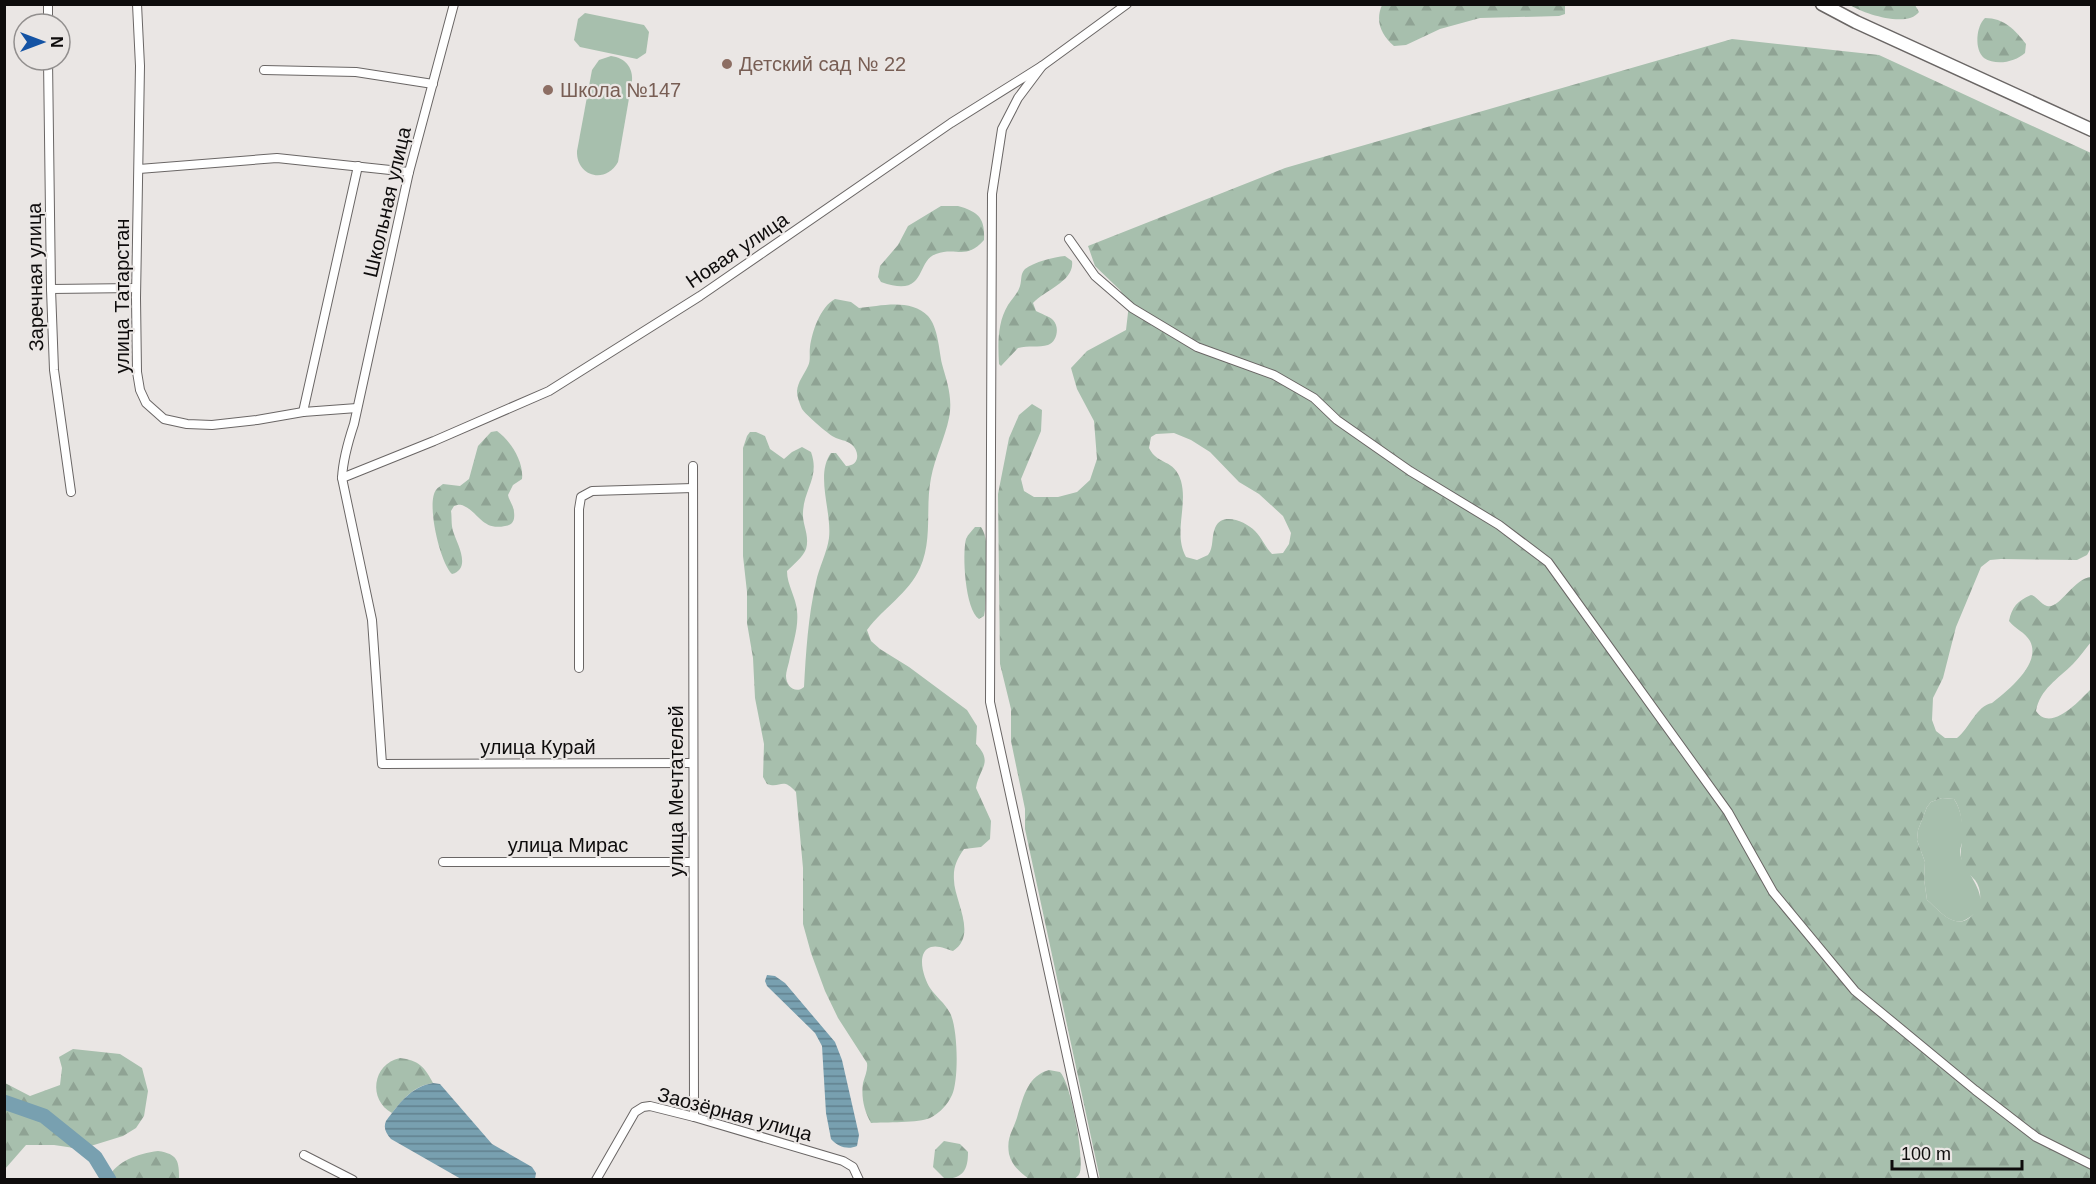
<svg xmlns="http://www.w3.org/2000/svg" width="2096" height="1184" font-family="Arial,sans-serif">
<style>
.green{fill:#a7bfad}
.forest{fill:url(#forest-firs);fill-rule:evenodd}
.water{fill:url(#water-rules)}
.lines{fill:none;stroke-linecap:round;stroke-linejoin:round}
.river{stroke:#78a0b0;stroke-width:15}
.minor-casing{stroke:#6a6665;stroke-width:10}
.primary-casing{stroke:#6a6665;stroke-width:15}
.minor{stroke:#fff;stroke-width:8}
.primary{stroke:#fff;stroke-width:12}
.education-dot{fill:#8d6e63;stroke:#eae6e4;stroke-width:2}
.labels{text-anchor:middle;stroke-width:4.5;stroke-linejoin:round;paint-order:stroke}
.education-label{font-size:20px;fill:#785e54;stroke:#eae6e4;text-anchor:start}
.street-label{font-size:20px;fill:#0e0c0c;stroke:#eae6e4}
</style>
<defs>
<pattern id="forest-firs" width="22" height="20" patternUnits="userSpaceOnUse" patternTransform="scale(1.5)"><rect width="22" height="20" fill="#a7bfad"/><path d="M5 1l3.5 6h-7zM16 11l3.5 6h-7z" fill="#8fa394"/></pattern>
<pattern id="water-rules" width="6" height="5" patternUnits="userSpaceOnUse" patternTransform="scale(1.5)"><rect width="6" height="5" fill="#78a0b0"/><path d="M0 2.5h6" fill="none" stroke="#61818e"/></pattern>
</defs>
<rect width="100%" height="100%" fill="#eae6e4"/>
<g class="green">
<polygon points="585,13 644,25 649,32 646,53 637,59 580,47 574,40 578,19"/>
<path d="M611,56C625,58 633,67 632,81L618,162C605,185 576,176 577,151L592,70L599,60Z"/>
<path d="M1942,798L1954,799C1962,811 1964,828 1962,843C1961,846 1960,849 1960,852C1961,871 2002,902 1965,920C1951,927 1937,908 1927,900L1924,879L1925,862L1917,840L1918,830L1927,807L1931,802Z"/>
</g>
<g class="forest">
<path d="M1565,5V14L1559,16L1480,18L1440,29L1406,45L1394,46C1381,35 1375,21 1382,5Z"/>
<path d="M1850,5H1915L1919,12C1907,28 1864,14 1850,5Z"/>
<path d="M1985,18C2004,18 2015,30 2026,44L2025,53C2015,62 1996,66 1984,58C1974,50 1976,26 1985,18Z"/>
<path d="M1732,39L1879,55L2091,153V548L2087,555L2077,560L2001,559L1990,560L1981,567L1956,627L1943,678L1933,698L1932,720L1936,731L1945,738H1957C1970,728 1976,706 1992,703C2007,691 2042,664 2030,641C2025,632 2015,629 2009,621C2012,607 2017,601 2031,595C2038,597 2040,604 2047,606C2059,610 2074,578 2091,577V642C2085,649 2080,657 2073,664C2058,679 2040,689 2036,711C2051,733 2080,700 2091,689V1179H1100L1025,829V809L1011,741V709L1000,664L998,494L1009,438L1019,415L1032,404L1042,410L1041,431L1021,479L1024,491L1034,497H1058L1077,492L1090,480L1097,459L1094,421L1077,389L1071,368L1087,351L1126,330L1129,304L1120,290L1095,266L1088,246L1285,168ZM1174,433L1191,440L1210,452L1239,482L1259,494L1283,516L1291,533L1289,544L1283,553L1272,554C1265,547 1262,538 1255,531C1246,522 1222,511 1215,528C1211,538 1214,547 1208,555L1197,560L1186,557C1173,533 1188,506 1181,481C1174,458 1158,466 1149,448L1151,437L1156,434ZM1942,798L1954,799C1962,811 1962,824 1962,839C1962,845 1960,851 1961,857C1963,871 1967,871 1975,880C1985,894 1980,912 1966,920C1951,927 1937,908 1927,900L1924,879L1925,862L1917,840L1918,830L1927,807L1931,802Z"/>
<path d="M958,206C979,212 985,218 984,240C965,261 957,246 936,254C915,261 928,299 881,282L878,277L880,266L898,245L908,226L941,206Z"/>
<path d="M1065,256L1072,261C1075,281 1045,290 1033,303L1036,311C1041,314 1049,316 1053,320C1060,327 1057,342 1048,345C1039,348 1028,345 1018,348L1001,366L999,364C998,345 997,323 1008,305C1012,299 1018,293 1020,286C1022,280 1020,274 1025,269C1034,262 1054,257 1065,256Z"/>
<path d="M835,299L851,302L859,308C880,306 911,298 928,316C938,327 939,350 942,364C947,382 953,398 949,418C945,438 935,457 931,478C925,508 933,539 920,568C908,594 884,607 867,630L871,641L880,649L909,667L967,710L977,726L976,744C994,763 979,768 976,788L991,821L990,839L981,847L964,849C957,859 953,867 954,880C954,900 978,935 953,951C947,949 938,945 931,947C915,952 924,979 930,988C936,997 945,1003 950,1013C958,1028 959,1080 952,1095C948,1104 940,1113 930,1118C920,1123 884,1122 871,1123C864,1111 861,1097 863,1083C865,1076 868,1070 867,1063L838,1018L825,991L811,953L803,924V868L796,792C782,776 781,789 767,784L763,777L764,744L755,698L753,658L747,623V592L743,556V448L747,436L750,432H756L765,436L770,449L784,459L792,452L802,447L811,452C820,477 804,489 803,512C802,525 810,535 806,549C803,557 793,565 787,571C787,585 796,597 797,611C799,628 792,646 789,662C788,666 786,672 786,676C786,687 796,694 804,687C806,652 808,617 816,582C819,567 827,553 829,538C832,511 815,475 831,453H836L846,466C860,466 860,451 851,444C846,440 839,440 834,437C828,434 805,414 802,409C800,404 797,397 797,391C798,381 804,375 808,366C811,360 809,354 810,347C812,332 820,307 835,299Z"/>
<path d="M497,431C511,441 524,462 522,479L513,485L508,495C509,501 514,506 514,512C515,520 513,525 505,526C483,531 479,513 464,506C459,504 459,505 454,506L451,511C452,517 451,524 453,531C457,544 472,568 452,574C440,563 426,503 436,490C438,487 441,486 443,484L460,486L469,479L478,446L491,432Z"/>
<path d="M975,527H981C992,542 986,590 985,610L984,616L979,619C965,610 962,554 966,539C968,534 972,531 975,527Z"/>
<polygon points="73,1049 120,1054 142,1068 148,1091 144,1116 136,1128 123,1136 81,1149 54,1145 26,1145 5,1169 5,1083 30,1096 60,1085 62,1068 59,1057"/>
<path d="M400,1058C418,1060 425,1067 433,1083C414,1086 404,1098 392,1113C368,1100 372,1064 400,1058Z"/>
<path d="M1049,1070L1060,1072C1071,1083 1084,1156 1080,1172C1079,1176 1077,1176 1075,1179H1029C1020,1172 1012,1166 1009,1154C1006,1136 1014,1130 1018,1114C1024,1095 1028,1076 1049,1070Z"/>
<path d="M944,1141L960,1144L968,1152C968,1170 963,1178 945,1179L933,1167L935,1150Z"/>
<path d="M158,1151C178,1154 179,1161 179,1179H107C118,1160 137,1154 158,1151Z"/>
</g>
<g class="water">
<path d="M767,975L775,976L785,983L835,1042L842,1060L859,1135L857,1146C848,1150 838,1147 831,1139L826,1113L822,1046L815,1033L767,986L765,981Z"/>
<path d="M433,1083L440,1084L492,1144L532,1167L536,1173L535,1179H461L391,1139C386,1133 383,1128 386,1121C399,1104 410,1087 433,1083Z"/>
</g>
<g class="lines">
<polyline class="river" points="4,1102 44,1116 95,1157 109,1180"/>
<defs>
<g id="minor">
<polyline points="48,4 48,24"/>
<polyline points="137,4 140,66 136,298 137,372 140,390 146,403 164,419 187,424 212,425 257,420 303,412 357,408"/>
<path d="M454,4L409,172L354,424C348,442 343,459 342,478L372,620L382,764L693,763"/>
<polyline points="48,60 51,289 54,370 71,492"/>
<polyline points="1042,66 1018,98 1002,129 992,194 990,702 1094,1180"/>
<polyline points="264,70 356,72 433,84"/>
<polyline points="139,169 277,158 409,172"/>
<polyline points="1069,239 1095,276 1132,308 1197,347 1274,375 1314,398 1337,420 1410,471 1499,525 1548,562 1728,812 1773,892 1855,991 1975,1090 2036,1137 2092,1165"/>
<polyline points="51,289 136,288"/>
<polyline points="303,412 358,166"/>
<polyline points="693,466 694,1117"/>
<polyline points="342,478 434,441 549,391 700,296 951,123 1042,66 1127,4"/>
<polyline points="579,668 579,509 581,497 592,491 693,488"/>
<polyline points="443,862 693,862"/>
<polyline points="304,1155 353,1180"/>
<polyline points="596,1180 635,1112 643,1107 650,1106 694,1117 843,1161 853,1167 859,1180"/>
</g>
<polyline id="primary" points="1822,4 1856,22 2092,130"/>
</defs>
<use href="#minor" class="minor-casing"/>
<use href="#primary" class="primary-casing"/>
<use href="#minor" class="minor"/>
<use href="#primary" class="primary"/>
</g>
<g class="education-dot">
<circle cx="727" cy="64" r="6"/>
<circle cx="548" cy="90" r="6"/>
</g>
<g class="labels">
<g class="education-label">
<text x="739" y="71">Детский сад № 22</text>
<text x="560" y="97">Школа №147</text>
</g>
<g class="street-label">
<text transform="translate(387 202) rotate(-77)" y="7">Школьная улица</text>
<text transform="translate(737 250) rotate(-34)" y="7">Новая улица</text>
<text transform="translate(35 277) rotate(-91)" y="7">Заречная улица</text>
<text transform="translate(122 296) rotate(-90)" y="7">улица Татарстан</text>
<text x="538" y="754">улица Курай</text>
<text transform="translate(676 791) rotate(-90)" y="7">улица Мечтателей</text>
<text x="568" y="852">улица Мирас</text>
<text transform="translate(735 1114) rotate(15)" y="7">Заозёрная улица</text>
</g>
</g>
<rect width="2096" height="1184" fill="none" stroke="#0e0c0c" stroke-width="12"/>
<g transform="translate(42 42) rotate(90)"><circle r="28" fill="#eae6e4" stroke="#928f8e" stroke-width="1.5"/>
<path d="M0-4.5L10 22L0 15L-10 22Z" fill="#1453a4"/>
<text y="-9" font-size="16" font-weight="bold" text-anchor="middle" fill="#0e0c0c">N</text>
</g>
<path d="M1892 1160v9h130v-9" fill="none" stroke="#0e0c0c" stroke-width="3"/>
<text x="1901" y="1160" font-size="18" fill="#0e0c0c" stroke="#eae6e4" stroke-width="4.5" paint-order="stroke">100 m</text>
</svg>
